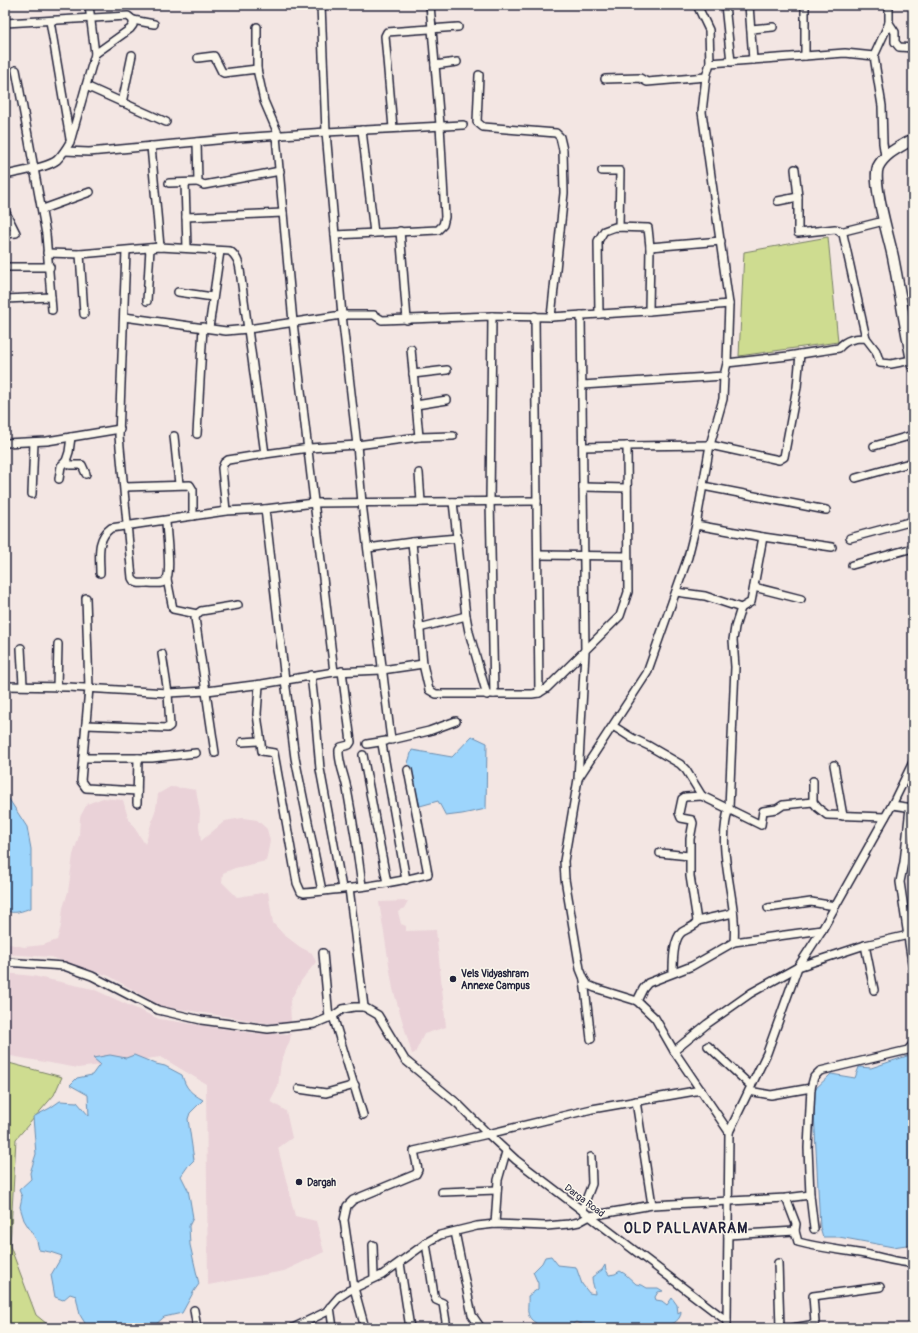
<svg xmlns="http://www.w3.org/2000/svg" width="918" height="1333" font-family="Pangolin,sans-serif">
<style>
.built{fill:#ead2d8}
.green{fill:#cedc90;stroke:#787f66}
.water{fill:#9dd5fc;stroke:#6c8daf}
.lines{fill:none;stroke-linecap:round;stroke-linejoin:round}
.street-casing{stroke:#22223b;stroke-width:10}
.secondary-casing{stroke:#22223b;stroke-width:13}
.street{stroke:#fbf7ec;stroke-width:7}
.secondary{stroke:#fbf7ec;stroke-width:10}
.poi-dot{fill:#22223b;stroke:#fbf7ec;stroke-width:1.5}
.labels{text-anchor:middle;stroke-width:3;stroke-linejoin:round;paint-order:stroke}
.poi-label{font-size:10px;font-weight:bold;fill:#22223b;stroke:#fbf7ec;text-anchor:start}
.street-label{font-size:10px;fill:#22223b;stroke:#fbf7ec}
.district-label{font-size:14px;font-weight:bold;letter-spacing:1px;fill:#22223b;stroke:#fbf7ec}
</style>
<rect width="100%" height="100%" fill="#f3e6e3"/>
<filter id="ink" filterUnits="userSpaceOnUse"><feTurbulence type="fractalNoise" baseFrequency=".025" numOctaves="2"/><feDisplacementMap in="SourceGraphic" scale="8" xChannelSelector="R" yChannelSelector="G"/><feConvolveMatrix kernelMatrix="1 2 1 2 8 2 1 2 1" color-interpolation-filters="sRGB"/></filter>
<g filter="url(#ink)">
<g class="built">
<polygon points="170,787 184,788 196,790 200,813 199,826 201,841 225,821 236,819 243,818 257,820 267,829 270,841 266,861 235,868 223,873 222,882 237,897 268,892 273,923 283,934 300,947 312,953 316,962 301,981 290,1001 291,1023 265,1023 161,1006 109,976 51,957 5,954 5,943 24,947 43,945 57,940 61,926 63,908 68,892 73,855 79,836 80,817 87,804 103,798 123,800 128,818 145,844 156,808 158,794"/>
<polygon points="408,901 404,908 398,912 401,924 406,926 406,931 436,930 446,1027 424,1034 415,1053 412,1054 393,989 379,902"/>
<polygon points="5,973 33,976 93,989 159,1019 253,1033 291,1034 290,1040 281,1062 278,1086 270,1101 286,1111 292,1138 278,1148 295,1216 316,1221 324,1252 284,1271 208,1285 206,1084 161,1057 78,1068 5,1055"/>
</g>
<g class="green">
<polygon points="828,237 838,342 739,356 744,252"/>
<polygon points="5,1062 62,1077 54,1095 16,1139 10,1246 36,1315 52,1328 5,1328"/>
</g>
<g class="water">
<polygon points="472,736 487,743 486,809 462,814 446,816 438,801 420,806 408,763 412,750 452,757"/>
<path d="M5,793L27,827L31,849V908C22,911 14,915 5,910Z"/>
<polygon points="913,1054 913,1244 893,1247 839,1237 823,1237 820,1227 813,1091 831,1074 855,1078 859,1067 871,1068"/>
<path d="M110,1055L126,1058L134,1055L156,1064L165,1066L182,1075C186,1089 191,1093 203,1100L190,1113L188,1119L194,1160L188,1166L181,1176L188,1190L190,1200L193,1218L189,1226L190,1245L199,1284L194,1291L182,1313L164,1317L152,1328H88L80,1315L76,1296L70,1294L63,1300L55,1297L51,1275L62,1256L50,1252L39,1250L37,1241L24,1220L20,1207L22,1197L19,1190L31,1179L30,1173L36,1154L33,1117L50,1108L60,1101L77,1102L89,1116L88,1095L70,1085L77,1078L92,1075L100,1064L93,1058Z"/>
<path d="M551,1256L558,1265L576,1267L582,1284L589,1293L595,1294C595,1288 592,1284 592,1277L602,1270L605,1265L606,1270L609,1275L615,1274L620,1271L625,1274L636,1284L642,1285L647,1288H658L663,1291L658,1292L655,1297L656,1300L662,1301L667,1305L672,1298L677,1305L678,1313L681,1311C681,1321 673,1322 668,1328H585L582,1324L576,1322L571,1325L569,1328H538L536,1323C524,1316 529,1308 528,1296L538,1289V1283L533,1272L542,1263L545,1257Z"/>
</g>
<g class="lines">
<defs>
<g id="street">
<polyline points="89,5 95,54"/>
<polyline points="321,5 326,132 342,315 357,445 362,503 391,740 429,731 456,721"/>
<polyline points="725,5 731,62"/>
<polyline points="749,5 753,60"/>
<polyline points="805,5 805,56"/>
<polyline points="133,20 154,24"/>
<polyline points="50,21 70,139"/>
<path d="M5,23L128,16L133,20V25L130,29L95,54L70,142C66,149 62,155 57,160C47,168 18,172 5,175"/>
<polyline points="889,23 895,32 895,42 899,47 913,48"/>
<polyline points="751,29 773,27"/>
<polyline points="198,58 214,56 222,72 224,73 257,69 264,101 279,136"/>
<polyline points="710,63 845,53 874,56"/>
<polyline points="435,65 457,62"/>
<polyline points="257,69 257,27"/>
<polyline points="16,70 46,234 52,310"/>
<polyline points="479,75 477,122 483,127 556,133 560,137 563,150 564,193 551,317"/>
<polyline points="605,79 640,78 647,82 706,77"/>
<polyline points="86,86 166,122"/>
<polyline points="122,103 132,55"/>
<polyline points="393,128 385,36 387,32 458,27"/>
<polyline points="362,130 374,233"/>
<polyline points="276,136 293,322 334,672"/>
<polyline points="197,142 198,182 204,185 280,171"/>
<polyline points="151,146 160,247"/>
<polyline points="65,151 89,152 238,138 326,132 463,125"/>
<polyline points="885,156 883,143 882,106 874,56 889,23 889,5"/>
<polyline points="602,171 620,171 619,227"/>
<polyline points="169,183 198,182"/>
<polyline points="185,183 187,248"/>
<polyline points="798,197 798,233 835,229 839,230 843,234 866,338"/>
<polyline points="778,201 798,197 795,169"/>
<polyline points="43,209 90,192"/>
<polyline points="5,211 16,233 5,234"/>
<polyline points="186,217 283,213"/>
<polyline points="400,231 407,320"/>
<polyline points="840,232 884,221"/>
<polyline points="335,235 438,230 443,225 445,217 440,125 430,5"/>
<polyline points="650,247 721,241"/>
<path d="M126,251L119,436L132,578C135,585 142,583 148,583C154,583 162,585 166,580C172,573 166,532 166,521"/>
<path d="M47,253L80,254L160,247L230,251C239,258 240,267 241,278L265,454"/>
<polyline points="80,254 84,314"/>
<polyline points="5,267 50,267"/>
<polyline points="178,292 213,297"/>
<polyline points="5,299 51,297"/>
<polyline points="147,301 150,248"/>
<polyline points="599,314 598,241 604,231 615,227 648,228 650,247 649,311"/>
<polyline points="581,315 585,652 578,779 564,861 565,879 580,969 584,979 588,985 595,988 637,1001 655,1018 674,1051 729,1132"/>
<polyline points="492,316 490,501 494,694"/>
<polyline points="535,316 539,693"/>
<polyline points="124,317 226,331 248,329 342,315 374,315 382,320 492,316 551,317 649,311 729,304"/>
<polyline points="209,328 220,251"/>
<polyline points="411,349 419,437"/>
<path d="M727,363L788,356L839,348C846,339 856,338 866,338L876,351L880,363L891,364L912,360"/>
<polyline points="413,374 447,370"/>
<polyline points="582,385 724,376"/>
<polyline points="416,405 447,400"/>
<polyline points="197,434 203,327"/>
<polyline points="174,436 179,484"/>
<polyline points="5,443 47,441 120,429"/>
<polyline points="874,446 913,435"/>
<polyline points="583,447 627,446"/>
<polyline points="66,461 70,465 82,465 86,474"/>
<polyline points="419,473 421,502"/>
<polyline points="856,478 913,462"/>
<polyline points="59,479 61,466 66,461 69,452 71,437"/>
<polyline points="703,486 826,510"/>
<polyline points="125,487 190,485 193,490 193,516"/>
<polyline points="583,487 627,488"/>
<polyline points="32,494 34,442"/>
<polyline points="453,502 466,616 469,632 487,695"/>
<polyline points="226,511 222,468 224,463 228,460 265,454 309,448 357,445 419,437 453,436"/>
<polyline points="696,525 763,537 832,547"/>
<polyline points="850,538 913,521"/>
<polyline points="412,542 458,538"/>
<polyline points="368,548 412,542 423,664 429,690 436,694 532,694 539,693 547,688 620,616 628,592 627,446 710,445 779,460 784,457 797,387 800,354"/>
<polyline points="538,555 627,556"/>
<polyline points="852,565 913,548"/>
<path d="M100,573C100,556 96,539 111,528L226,511L265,509"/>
<polyline points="167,579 173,609 197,614"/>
<polyline points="754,587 801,599"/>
<polyline points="86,598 89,688 81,781 86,788 137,791"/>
<polyline points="741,608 751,602 763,537"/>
<polyline points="419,628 466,616"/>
<polyline points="21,648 23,685"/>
<path d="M342,671L351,742L349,745L341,747L339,750C338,762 345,776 347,789C353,821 358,853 362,886"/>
<polyline points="311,675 315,710 320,769 342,888"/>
<path d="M259,685L257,714L262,751L274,753L297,883L301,892L304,893C346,889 388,885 428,874L408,770"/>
<polyline points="5,686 68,687 168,693 207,691 262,684 334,672 382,670 423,664"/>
<polyline points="57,687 58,644"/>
<polyline points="86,725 167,728 170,726 168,693 162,654"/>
<polyline points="613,726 632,738 649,746 680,764 686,770 702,796 761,825 763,811 777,809 783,805 813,802"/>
<polyline points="242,742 259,741"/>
<polyline points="383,742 382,744 406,880"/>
<polyline points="367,744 386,741"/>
<polyline points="215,753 195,618 197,614 201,611 238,605"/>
<polyline points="363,755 387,883"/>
<polyline points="83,758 152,758 196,753"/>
<polyline points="834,765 843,816"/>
<polyline points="579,777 647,673 688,557 696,525 710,445 723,399 724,376 727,363 729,304 702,112 706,77 710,63 709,30 697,5"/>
<polyline points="813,781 813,802 818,808 827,815 885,817"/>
<polyline points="137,803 138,758"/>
<polyline points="892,805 913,808"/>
<polyline points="910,808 904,862 900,882 913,970"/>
<polyline points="660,853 689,856"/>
<polyline points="349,888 364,1007"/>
<polyline points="322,891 295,758 285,680 265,509 314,503 537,501"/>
<polyline points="768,908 811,902 835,906"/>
<polyline points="697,921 690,876 690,839 693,823 692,820 681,818 679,813 682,799 685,797 702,796"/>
<polyline points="734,942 822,930"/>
<polyline points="865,945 874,990"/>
<polyline points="323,953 329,1018"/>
<polyline points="5,962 64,966 92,976 158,1010 201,1020 268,1029 314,1024 333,1016 343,1009 354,1007 364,1007 378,1015 405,1060 458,1104 488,1134 592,1109 701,1090"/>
<path d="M673,972C673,962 673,939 682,932C687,929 692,927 696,924L697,921L733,913"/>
<polyline points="584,980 591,1039"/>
<path d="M637,1001L643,989L648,983L692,966L734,942C738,897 715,851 729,808L735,667L733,640L735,627L741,608L705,596L676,592"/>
<polyline points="333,1016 363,1115"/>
<polyline points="708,1046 751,1086"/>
<polyline points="674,1051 707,1024 751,993 798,967 865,945 913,934"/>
<polyline points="299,1089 326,1093 355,1085"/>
<polyline points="749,1091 771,1095 811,1088"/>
<polyline points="636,1101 652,1205"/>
<polyline points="442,1192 497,1190"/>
<polyline points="810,1195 814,1229"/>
<polyline points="582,1210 592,1184 591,1157"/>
<polyline points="495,1224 498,1180 506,1152"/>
<path d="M795,1231L798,1242C820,1248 842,1250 865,1254C881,1257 897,1263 913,1263"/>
<polyline points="455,1232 472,1315 481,1328"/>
<polyline points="728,1235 795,1231 796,1224 786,1198"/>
<polyline points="426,1243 434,1295 436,1300 443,1303 447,1328"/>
<polyline points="373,1245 374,1278"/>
<polyline points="400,1263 410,1328"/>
<polyline points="778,1263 780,1328"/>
<polyline points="330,1307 333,1328"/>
<polyline points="194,1310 197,1328"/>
<polyline points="727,1321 729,1132 767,1053 798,967 822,930 892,805 913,762"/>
<polyline points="293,1328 326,1312 339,1297 348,1291 382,1275 429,1241 440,1235 477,1226 495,1224 546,1226 569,1224 579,1222 590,1216 652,1205 786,1198 810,1195 808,1148 811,1088 814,1077 820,1071 908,1050 913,1044"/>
<polyline points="365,1328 354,1288 344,1220 347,1206 353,1200 416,1174 418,1170 414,1151 488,1134 516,1160 727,1321 727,1328"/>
<polyline points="792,1328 810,1325 815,1322 813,1296 880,1287"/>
</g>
<path id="secondary" d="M913,139C900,147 885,153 878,167C872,183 889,238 893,257C900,293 906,330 913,366"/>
</defs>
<use href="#street" class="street-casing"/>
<use href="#secondary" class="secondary-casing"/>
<use href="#street" class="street"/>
<use href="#secondary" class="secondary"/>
</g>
</g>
<g class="poi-dot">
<circle cx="453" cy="979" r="4"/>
<circle cx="299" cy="1182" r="4"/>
</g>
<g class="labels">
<g class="poi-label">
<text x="461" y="977">Vels Vidyashram<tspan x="461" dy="12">Annexe Campus</tspan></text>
<text x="307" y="1186">Dargah</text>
</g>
<g class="street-label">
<text transform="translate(585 1200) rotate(37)" y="4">Darga Road</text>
</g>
<g class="district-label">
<text x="686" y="1233">OLD PALLAVARAM</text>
</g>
</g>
<rect width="918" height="1333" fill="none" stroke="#fbf7ec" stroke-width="20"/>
<rect x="10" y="10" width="898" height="1313" fill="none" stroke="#22223b" stroke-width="1.5" filter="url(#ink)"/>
</svg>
